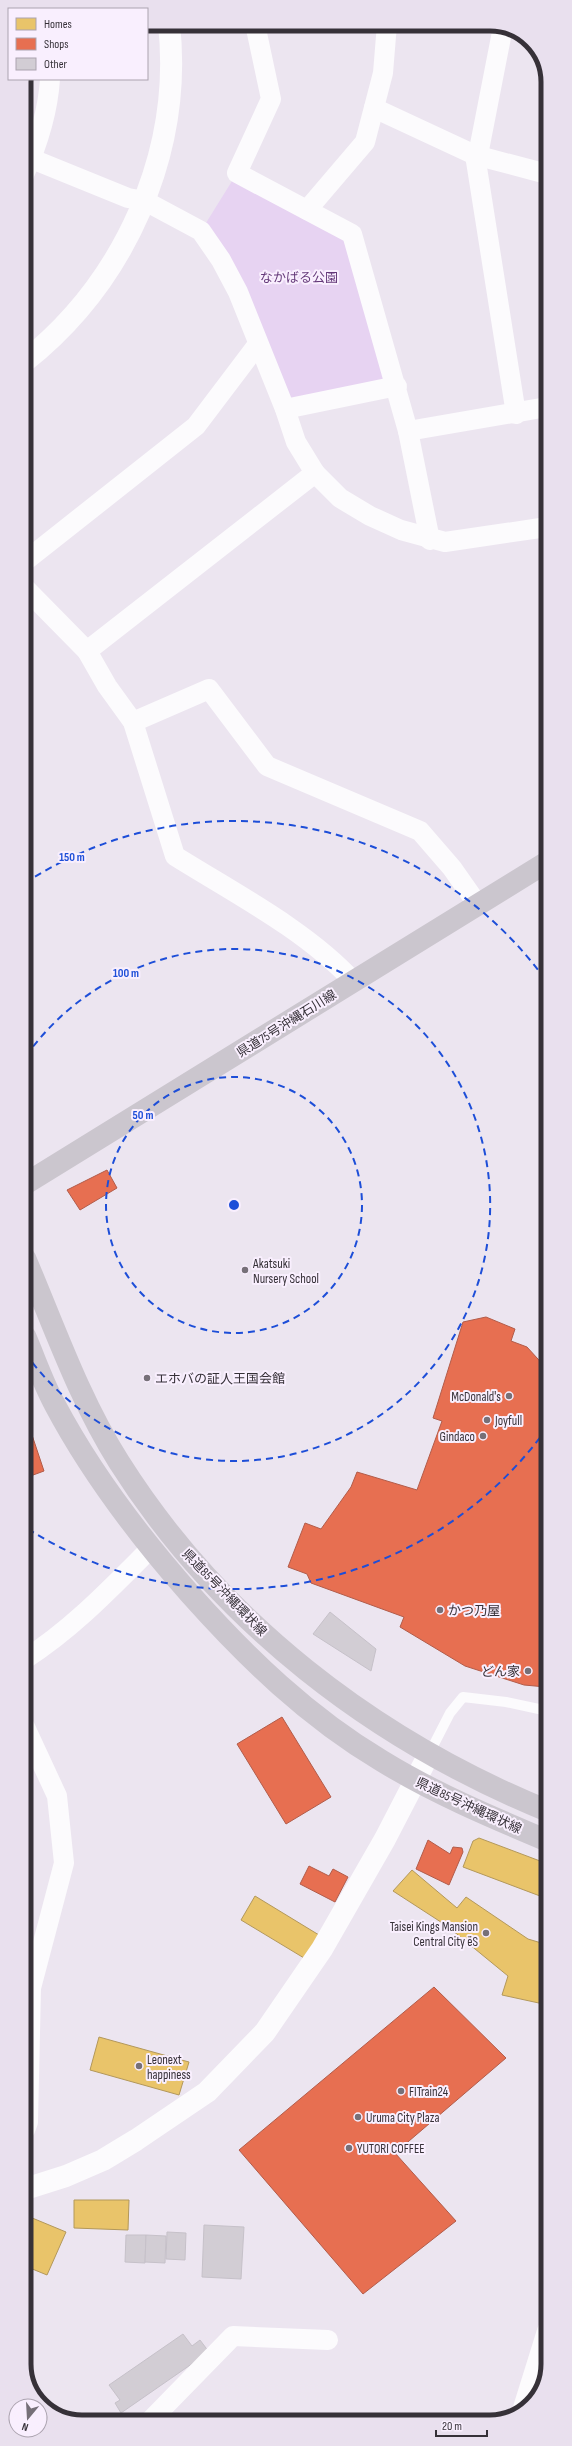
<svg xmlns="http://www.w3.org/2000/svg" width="572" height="2446" font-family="'Sofia Sans Condensed','Noto Sans JP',sans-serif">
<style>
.green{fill:#e7d3f2}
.homes{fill:#e9c46a;stroke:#b3985b}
.shops{fill:#e76f51;stroke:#b25c4a}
.building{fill:#d2cdd4;stroke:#c6c1c9}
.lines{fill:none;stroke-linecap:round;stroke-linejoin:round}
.lane{stroke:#fcfbfd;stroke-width:10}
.street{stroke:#fcfbfd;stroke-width:20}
.secondary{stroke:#fcfbfd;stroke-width:22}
.primary{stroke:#cbc6ce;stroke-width:22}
.ring{fill:none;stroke:#1d4ed8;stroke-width:2;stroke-dasharray:7 5}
.poi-dot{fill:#767078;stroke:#f9effe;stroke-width:1.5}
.labels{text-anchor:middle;stroke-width:4;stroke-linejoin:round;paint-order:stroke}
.park-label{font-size:13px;fill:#643979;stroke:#f9effe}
.street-label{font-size:13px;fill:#363138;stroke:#f9effe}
.poi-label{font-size:13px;fill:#363138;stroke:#f9effe;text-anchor:start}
.rim{fill:none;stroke:#363138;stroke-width:5}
.centre{fill:#1d4ed8;stroke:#f9effe;stroke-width:2}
.ring-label{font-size:12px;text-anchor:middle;font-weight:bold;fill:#1d4ed8;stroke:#f9effe;stroke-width:4;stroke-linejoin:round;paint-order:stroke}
</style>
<rect width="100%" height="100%" fill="#ece5f0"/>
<polygon class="green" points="237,173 352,234 397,386 285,409 201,231"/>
<g class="homes">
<polygon points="479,1838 548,1864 548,1899 463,1867 473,1841"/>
<polygon points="412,1870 457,1908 466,1897 528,1939 548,1945 548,2005 502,1995 508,1976 447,1926 393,1891"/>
<polygon points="255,1896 319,1935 304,1958 241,1920"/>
<polygon points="99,2037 189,2062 179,2095 90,2070"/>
<polygon points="74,2200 129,2200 128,2230 74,2228"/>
<polygon points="25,2215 66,2232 47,2275 25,2266"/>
</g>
<g class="shops">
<polygon points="107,1170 117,1188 80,1210 67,1190"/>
<polygon points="486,1317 515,1329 511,1341 527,1347 548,1370 548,1692 546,1687 524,1685 465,1666 400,1627 404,1617 311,1583 307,1574 288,1567 305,1523 321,1529 351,1487 357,1472 417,1490 442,1421 433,1418 463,1322"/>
<polygon points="25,1414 44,1471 25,1478"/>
<polygon points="282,1717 331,1797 286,1824 237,1744"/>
<polygon points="428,1840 450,1854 453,1847 462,1848 463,1852 449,1885 416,1869"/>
<polygon points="309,1866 329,1876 333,1869 348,1877 335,1902 300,1884"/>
<polygon points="434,1987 506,2058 395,2153 456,2221 363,2294 239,2150"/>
</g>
<g class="building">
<polygon points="330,1612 376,1649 371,1671 313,1634"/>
<polygon points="204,2225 244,2227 241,2279 202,2277"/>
<polygon points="167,2232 186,2233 185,2260 166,2259"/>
<polygon points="126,2235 146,2235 145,2263 125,2262"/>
<polygon points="146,2235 166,2236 165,2263 145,2262"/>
<polygon points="183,2334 192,2346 200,2340 209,2352 121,2413 115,2403 120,2400 109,2385"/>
</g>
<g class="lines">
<polyline class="lane" points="429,1754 450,1713 463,1697 506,1702 548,1711"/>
<g class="street">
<polyline points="255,24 271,99 237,173 352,234 408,431 547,407"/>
<polyline points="374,108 475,155 547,174"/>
<polyline points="475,155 516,414"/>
<polyline points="478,155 503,27"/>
<polyline points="32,159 128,198 145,201 201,231 221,260 238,292 285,409 296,442 315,473 340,498 370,516 401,530 445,542 547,527"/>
<path d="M24,175C37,146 48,111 50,79"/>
<polyline points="307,210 365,142 383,73 387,24"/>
<polyline points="285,409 397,386"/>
<polyline points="408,431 430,540"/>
<polyline points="24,562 196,426 258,344"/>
<path d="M24,587L87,651L107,686L133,722L175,856C234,893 306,930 353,981"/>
<polyline points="87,651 315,473"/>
<polyline points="133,722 209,689 267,766 420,831 452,868 478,905"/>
<path d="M25,1659C72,1629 110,1589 150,1549"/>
<polyline points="25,1727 57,1796 64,1863 31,1988 28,2122 25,2130"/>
<polyline points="149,2422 233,2336 328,2340"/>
</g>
<g class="secondary">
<path d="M24,362C125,282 183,153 169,24"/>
<polyline points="25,2189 66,2176 103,2160 136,2140 207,2092 265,2032 322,1949 385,1839 429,1754"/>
<polyline points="524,2408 548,2331"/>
</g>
<g class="primary">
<polyline points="25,1184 547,862"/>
<path d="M25,1258C54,1326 79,1399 119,1462C220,1622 374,1740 548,1811"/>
<path d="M25,1336C35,1359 43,1383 55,1405C91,1473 139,1536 190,1594C247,1658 308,1717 382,1761C434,1793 491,1817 548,1841"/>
</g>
</g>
<g class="ring">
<circle cx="234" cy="1205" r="128"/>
<path d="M26 1056A256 256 0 1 1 26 1354"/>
<path d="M547 1428A384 384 0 0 1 25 1527M25 883A384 384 0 0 1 547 982"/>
</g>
<g class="poi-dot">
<circle cx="245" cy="1270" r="4"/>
<circle cx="147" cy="1378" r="4"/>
<circle cx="509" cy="1396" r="4"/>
<circle cx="487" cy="1420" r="4"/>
<circle cx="483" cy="1436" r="4"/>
<circle cx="440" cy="1610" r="4"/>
<circle cx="528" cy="1671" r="4"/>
<circle cx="486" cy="1933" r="4"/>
<circle cx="139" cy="2066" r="4"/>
<circle cx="401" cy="2091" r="4"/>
<circle cx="358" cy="2117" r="4"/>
<circle cx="349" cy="2148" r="4"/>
</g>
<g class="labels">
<g class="park-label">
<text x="299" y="282">なかばる公園</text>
</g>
<g class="street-label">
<text transform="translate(286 1023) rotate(-32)" y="5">県道75号沖縄石川線</text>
<text transform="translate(225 1592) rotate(46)" y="5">県道85号沖縄環状線</text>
<text transform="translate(469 1805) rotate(25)" y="5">県道85号沖縄環状線</text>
</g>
<g class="poi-label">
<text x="253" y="1268">Akatsuki<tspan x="253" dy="15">Nursery School</tspan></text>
<text x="155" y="1383">エホバの証人王国会館</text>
<text x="501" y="1401" text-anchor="end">McDonald's</text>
<text x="495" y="1425">Joyfull</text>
<text x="475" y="1441" text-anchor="end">Gindaco</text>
<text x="448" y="1615">かつ乃屋</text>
<text x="520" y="1676" text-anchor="end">どん家</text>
<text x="478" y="1931" text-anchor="end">Taisei Kings Mansion<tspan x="478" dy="15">Central City ëS</tspan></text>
<text x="147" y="2064">Leonext<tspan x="147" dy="15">happiness</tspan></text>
<text x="409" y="2096">FITrain24</text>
<text x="366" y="2122">Uruma City Plaza</text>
<text x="357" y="2153">YUTORI COFFEE</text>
</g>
</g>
<path d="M0 0H572V2446H0ZM82 31H490A51 51 0 0 1 541 82V2364A51 51 0 0 1 490 2415H82A51 51 0 0 1 31 2364V82A51 51 0 0 1 82 31Z" fill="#e9e0ee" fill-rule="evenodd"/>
<path class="rim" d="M82 31H490A51 51 0 0 1 541 82V2364A51 51 0 0 1 490 2415H82A51 51 0 0 1 31 2364V82A51 51 0 0 1 82 31Z"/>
<circle cx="234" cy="1205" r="6" class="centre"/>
<g class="ring-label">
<text x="72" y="861">150 m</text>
<text x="126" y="977">100 m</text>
<text x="143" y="1119">50 m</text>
</g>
<rect x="8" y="8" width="140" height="72" fill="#f9effe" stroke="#aba3af"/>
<rect x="16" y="18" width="20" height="12" fill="#e9c46a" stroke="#aba3af"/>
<text x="44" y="28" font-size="12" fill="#363138">Homes</text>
<rect x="16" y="38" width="20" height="12" fill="#e76f51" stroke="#aba3af"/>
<text x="44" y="48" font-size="12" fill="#363138">Shops</text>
<rect x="16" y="58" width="20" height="12" fill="#d2cdd4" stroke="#aba3af"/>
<text x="44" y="68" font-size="12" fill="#363138">Other</text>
<g transform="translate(28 2418) rotate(198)"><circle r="19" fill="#f9effe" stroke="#aba3af"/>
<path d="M0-3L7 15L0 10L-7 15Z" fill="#767078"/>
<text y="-6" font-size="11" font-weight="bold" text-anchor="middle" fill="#363138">N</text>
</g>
<path d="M436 2430v6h51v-6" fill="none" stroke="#363138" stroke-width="2"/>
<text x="442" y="2430" font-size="12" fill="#363138" stroke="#f9effe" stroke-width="3" paint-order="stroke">20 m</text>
</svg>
